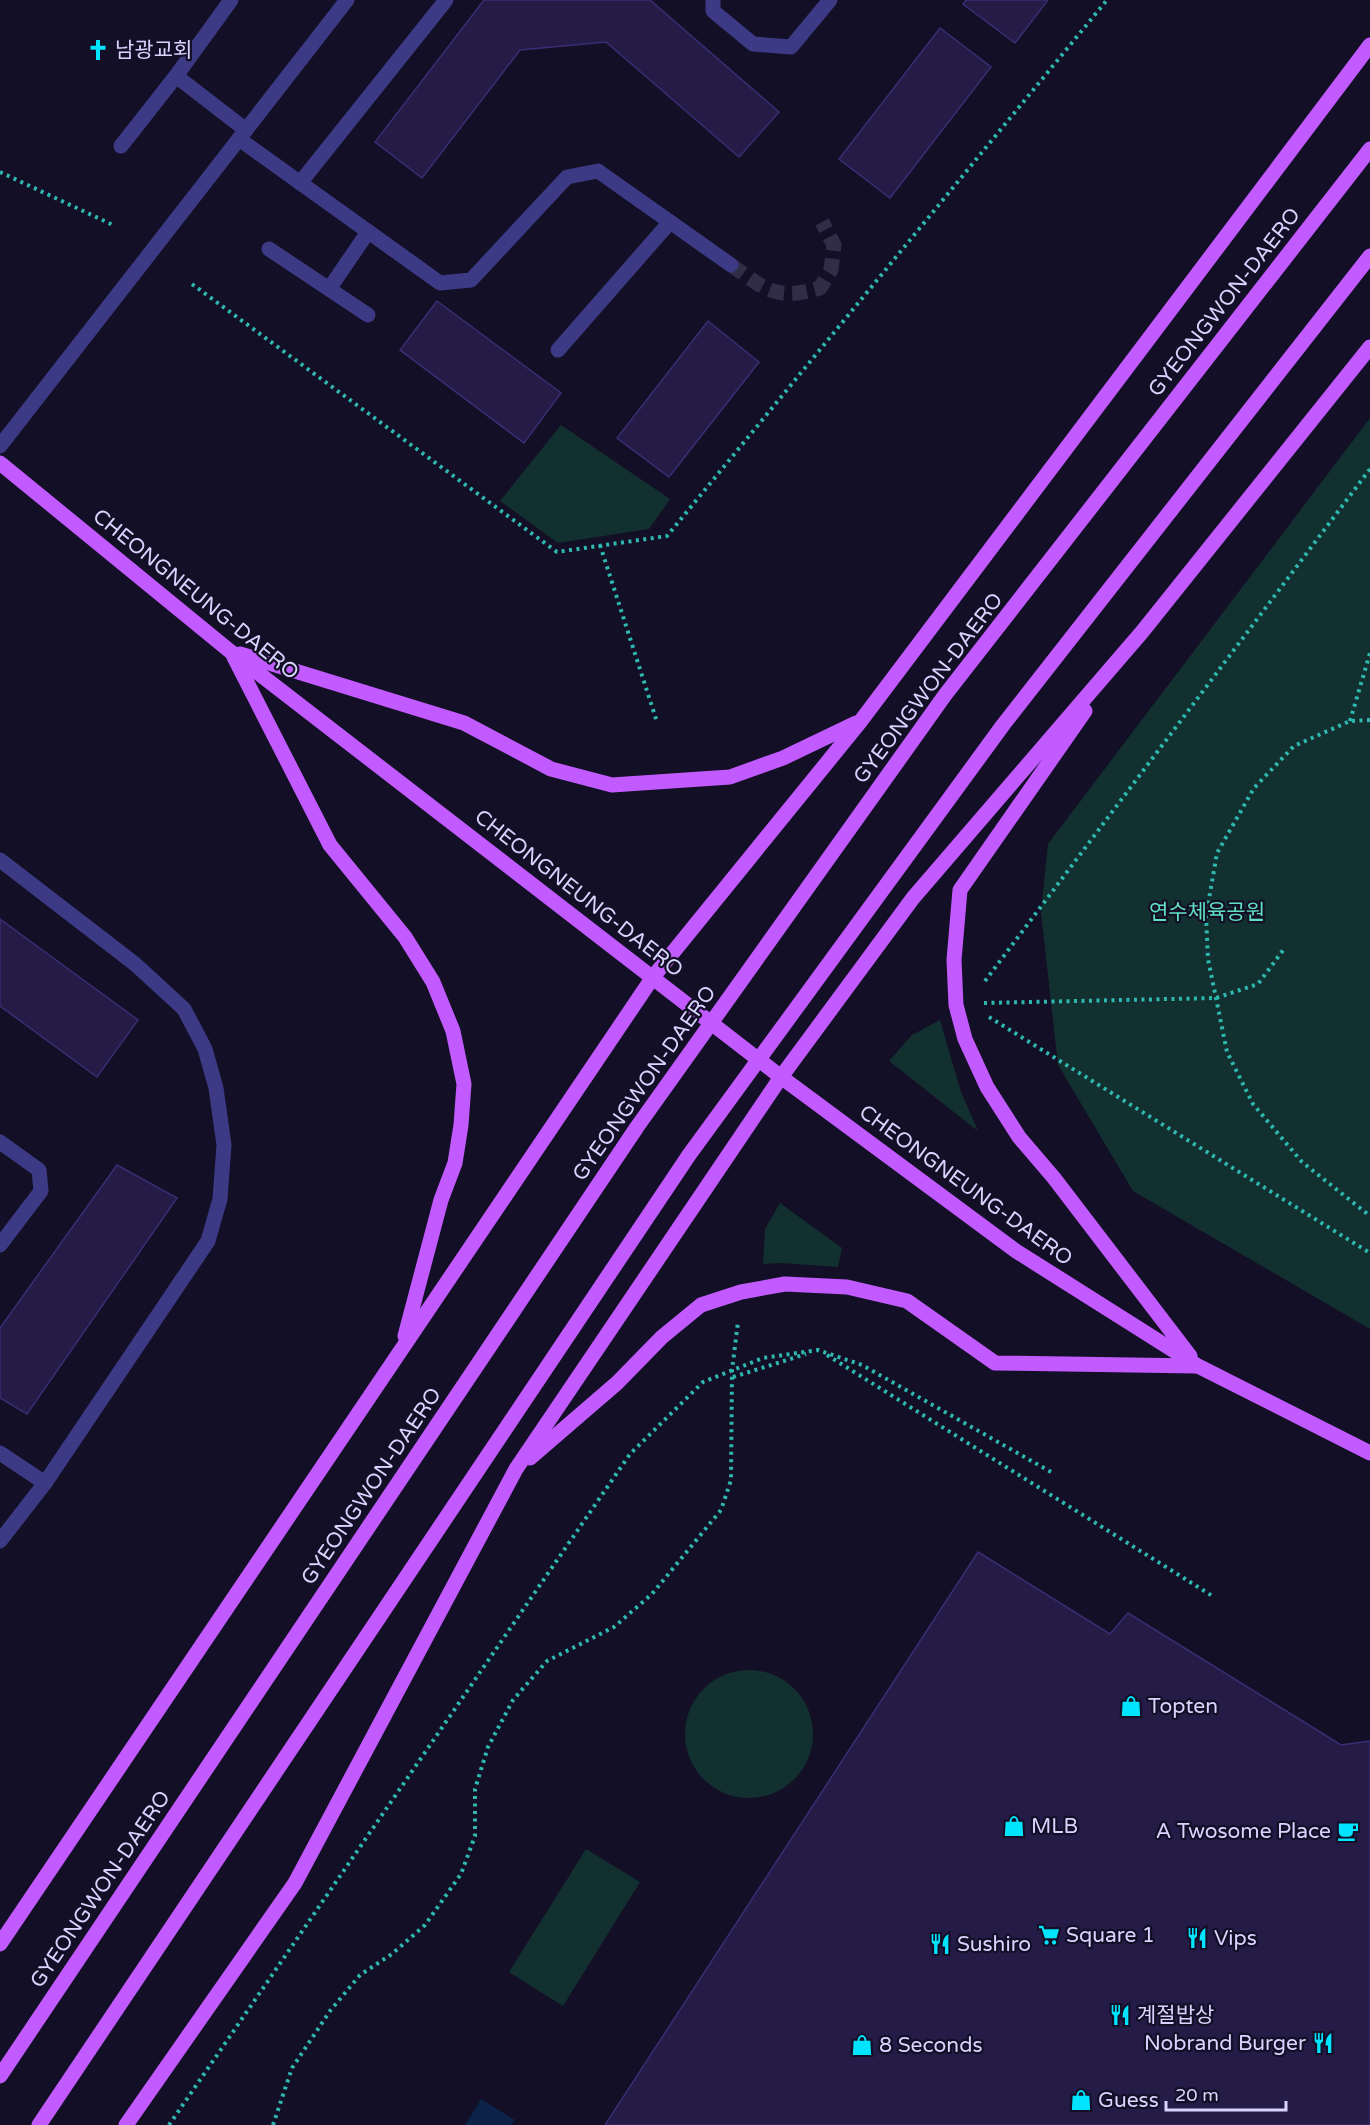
<svg xmlns="http://www.w3.org/2000/svg" width="1370" height="2125" font-family="'Varela Round','Noto Sans KR',sans-serif">
<style>
.green{fill:#12302f}
.water{fill:#0c2248}
.building{fill:#241b47;stroke:#3b2d73;stroke-width:1.5}
.lines{fill:none;stroke-linecap:round;stroke-linejoin:round}
.minor-tunnel{stroke:#312d47;stroke-width:15;stroke-dasharray:15 8;stroke-linecap:butt}
.path{stroke:#2fb8b0;stroke-width:4;stroke-dasharray:3 4.5;stroke-linecap:butt}
.minor{stroke:#3d3a85;stroke-width:15}
.major{stroke:#c25bff;stroke-width:15}
.major-bridge{stroke:#c25bff;stroke-width:15}
.labels{text-anchor:middle;stroke-width:4.5;stroke-linejoin:round;paint-order:stroke}
.poi-label{font-size:21px;fill:#d9d4ff;stroke:#130f26;text-anchor:start}
.street-label{font-size:21px;fill:#d9d4ff;stroke:#130f26}
.park-label{font-size:21px;fill:#5fe0c0;stroke:#130f26}
</style>
<rect width="100%" height="100%" fill="#130f26"/>
<g class="green">
<polygon points="1370,418 1370,1329 1133,1191 1058,1065 1041,912 1048,844"/>
<polygon points="561,425 670,499 649,529 558,543 500,501"/>
<polygon points="940,1020 961,1092 978,1131 889,1061 912,1035"/>
<polygon points="780,1203 842,1248 838,1267 781,1263 763,1264 765,1229"/>
<circle cx="749" cy="1734" r="64"/>
<polygon points="586,1849 640,1882 563,2006 509,1972"/>
</g>
<polygon class="water" points="481,2099 515,2120 511,2125 465,2125"/>
<g class="building">
<polygon points="484,0 650,0 779,112 739,157 606,42 520,50 422,178 375,142"/>
<polygon points="966,0 1048,0 1015,43 963,4"/>
<polygon points="940,28 991,67 890,198 839,159"/>
<polygon points="437,301 561,393 524,443 400,350"/>
<polygon points="708,321 759,362 669,477 617,438"/>
<polygon points="0,919 138,1020 97,1077 0,1006"/>
<polygon points="117,1165 177,1198 27,1414 0,1398 0,1328"/>
<polygon points="978,1552 1110,1634 1128,1613 1341,1745 1370,1741 1370,2125 605,2125"/>
</g>
<g class="lines">
<path class="minor-tunnel" d="M731,265C766,290 776,301 820,288L831,270L834,245L822,222"/>
<g class="path">
<polyline points="0,172 113,225"/>
<polyline points="192,284 557,552 667,536 1107,0"/>
<polyline points="600,545 657,722"/>
<polyline points="1370,720 1350,721 1294,746 1254,788 1217,853 1206,916 1208,959 1227,1052 1253,1104 1302,1162 1370,1216"/>
<polyline points="1350,721 1370,653"/>
<polyline points="985,981 1370,469"/>
<polyline points="984,1003 1216,998 1258,984 1284,949"/>
<polyline points="989,1017 1370,1253"/>
<polyline points="827,1355 1214,1597"/>
<polyline points="733,1377 806,1354"/>
<polyline points="169,2125 630,1454 703,1382 763,1358 818,1350 862,1365 1051,1472"/>
<polyline points="273,2125 292,2068 330,2011 360,1975 392,1954 425,1925 461,1874 475,1836 475,1789 488,1747 513,1700 547,1661 614,1627 652,1594 721,1510 731,1480 732,1370 738,1322"/>
</g>
<g class="minor">
<polyline points="713,0 713,11 753,44 791,47 830,0"/>
<polyline points="176,76 246,130"/>
<polyline points="239,139 440,283 471,280 567,177 598,171 731,265"/>
<polyline points="121,146 176,76 231,0"/>
<polyline points="300,183 446,0"/>
<polyline points="269,249 329,289 368,232"/>
<polyline points="329,289 368,315"/>
<polyline points="558,350 670,222"/>
<polyline points="0,446 347,0"/>
<polyline points="0,860 135,964 184,1009 205,1049 216,1088 224,1145 220,1199 208,1241 45,1483 0,1541"/>
<polyline points="0,1142 39,1170 41,1191 0,1245"/>
<polyline points="0,1453 45,1483"/>
</g>
<g class="major">
<polyline points="0,463 231,652 781,1077 1016,1251 1198,1366 1370,1453"/>
<polyline points="240,654 464,723 551,769 612,785 730,777 783,758 856,723"/>
<polyline points="234,657 330,845 405,937 433,982 453,1031 464,1084 461,1125 455,1163 441,1200 405,1336"/>
<polyline points="1085,711 960,890 954,960 956,1005 965,1039 987,1087 1019,1137 1054,1178 1190,1356"/>
<polyline points="530,1458 617,1383 662,1337 701,1305 741,1292 785,1284 847,1287 907,1301 995,1363 1197,1366"/>
<polyline points="0,1944 653,977 860,722 1370,45"/>
<polyline points="126,2125 295,1883 516,1469 781,1077 913,898 1142,632 1370,347"/>
</g>
<g class="major-bridge">
<polyline points="0,2076 637,1127 945,695 1370,149"/>
<polyline points="39,2125 689,1155 1003,725 1370,256"/>
</g>
</g>
<defs>
<symbol id="church-bare" viewBox="-9 -9 18 18"><path d="M-1.2-6h2.4v3.5h3.3v2.4h-3.3V6h-2.4V-.1h-3.3v-2.4h3.3Z" fill="#00e5ff" stroke="#130f26" stroke-width="2.5" paint-order="stroke"/></symbol>
<symbol id="shop-bare" viewBox="-9 -9 18 18"><path d="M-5-2.5h2.3a2.7 3.5 0 0 1 5.4 0H5L5.5 6h-11ZM-1.5-2.5h3a1.5 2.3 0 0 0-3 0Z" fill="#00e5ff" stroke="#130f26" stroke-width="2.5" paint-order="stroke"/></symbol>
<symbol id="cafe-bare" viewBox="-9 -9 18 18"><path d="M-5.5-4.5H6V0H3Q3 3.5 0 3.5H-2.5Q-5.5 3.5-5.5 0ZM3-3.2v2h1.7v-2ZM-6 4.5H4V6H-6Z" fill="#00e5ff" stroke="#130f26" stroke-width="2.5" paint-order="stroke"/></symbol>
<symbol id="supermarket-bare" viewBox="-9 -9 18 18"><path d="M-6-5.5h2.5l.6 2H6L4.5 2H-2.5L-4.4-4H-6ZM-1.5 3.2a1.3 1.3 0 1 0 .1 0ZM3 3.2a1.3 1.3 0 1 0 .1 0Z" fill="#00e5ff" stroke="#130f26" stroke-width="2.5" paint-order="stroke"/></symbol>
<symbol id="restaurant-bare" viewBox="-9 -9 18 18"><path d="M-5-6h1v4h1v-4h1v4h1v-4h1v5L-1.5 .5V6h-2V.5L-5-1ZM5-6V6H3V1.5H1.5Q1.5-4 5-6Z" fill="#00e5ff" stroke="#130f26" stroke-width="2.5" paint-order="stroke"/></symbol>
</defs>
<g fill-rule="evenodd">
<use href="#church-bare" x="83" y="35" width="30" height="30"/>
<use href="#shop-bare" x="1116" y="1691" width="30" height="30"/>
<use href="#shop-bare" x="999" y="1811" width="30" height="30"/>
<use href="#cafe-bare" x="1333" y="1816" width="30" height="30"/>
<use href="#supermarket-bare" x="1034" y="1920" width="30" height="30"/>
<use href="#restaurant-bare" x="1182" y="1923" width="30" height="30"/>
<use href="#restaurant-bare" x="925" y="1929" width="30" height="30"/>
<use href="#restaurant-bare" x="1105" y="2000" width="30" height="30"/>
<use href="#restaurant-bare" x="1308" y="2028" width="30" height="30"/>
<use href="#shop-bare" x="847" y="2030" width="30" height="30"/>
<use href="#shop-bare" x="1066" y="2085" width="30" height="30"/>
</g>
<g class="labels">
<g class="poi-label">
<text x="115" y="57">남광교회</text>
<text x="1148" y="1713">Topten</text>
<text x="1031" y="1833">MLB</text>
<text x="1331" y="1838" text-anchor="end">A Twosome Place</text>
<text x="1066" y="1942">Square 1</text>
<text x="1214" y="1945">Vips</text>
<text x="957" y="1951">Sushiro</text>
<text x="1137" y="2022">계절밥상</text>
<text x="1306" y="2050" text-anchor="end">Nobrand Burger</text>
<text x="879" y="2052">8 Seconds</text>
<text x="1098" y="2107">Guess</text>
</g>
<g class="street-label">
<text transform="translate(1224 302) rotate(-52)" y="7">GYEONGWON-DAERO</text>
<text transform="translate(196 594) rotate(39)" y="7">CHEONGNEUNG-DAERO</text>
<text transform="translate(928 688) rotate(-53)" y="7">GYEONGWON-DAERO</text>
<text transform="translate(579 893) rotate(38)" y="7">CHEONGNEUNG-DAERO</text>
<text transform="translate(644 1083) rotate(-55)" y="7">GYEONGWON-DAERO</text>
<text transform="translate(966 1185) rotate(36)" y="7">CHEONGNEUNG-DAERO</text>
<text transform="translate(371 1486) rotate(-56)" y="7">GYEONGWON-DAERO</text>
<text transform="translate(100 1889) rotate(-56)" y="7">GYEONGWON-DAERO</text>
</g>
<g class="park-label">
<text x="1207" y="919">연수체육공원</text>
</g>
</g>
<path d="M1166 2101v9h120v-9" fill="none" stroke="#d9d4ff" stroke-width="3"/>
<text x="1175" y="2101" font-size="18" fill="#d9d4ff" stroke="#130f26" stroke-width="4.5" paint-order="stroke">20 m</text>
</svg>
